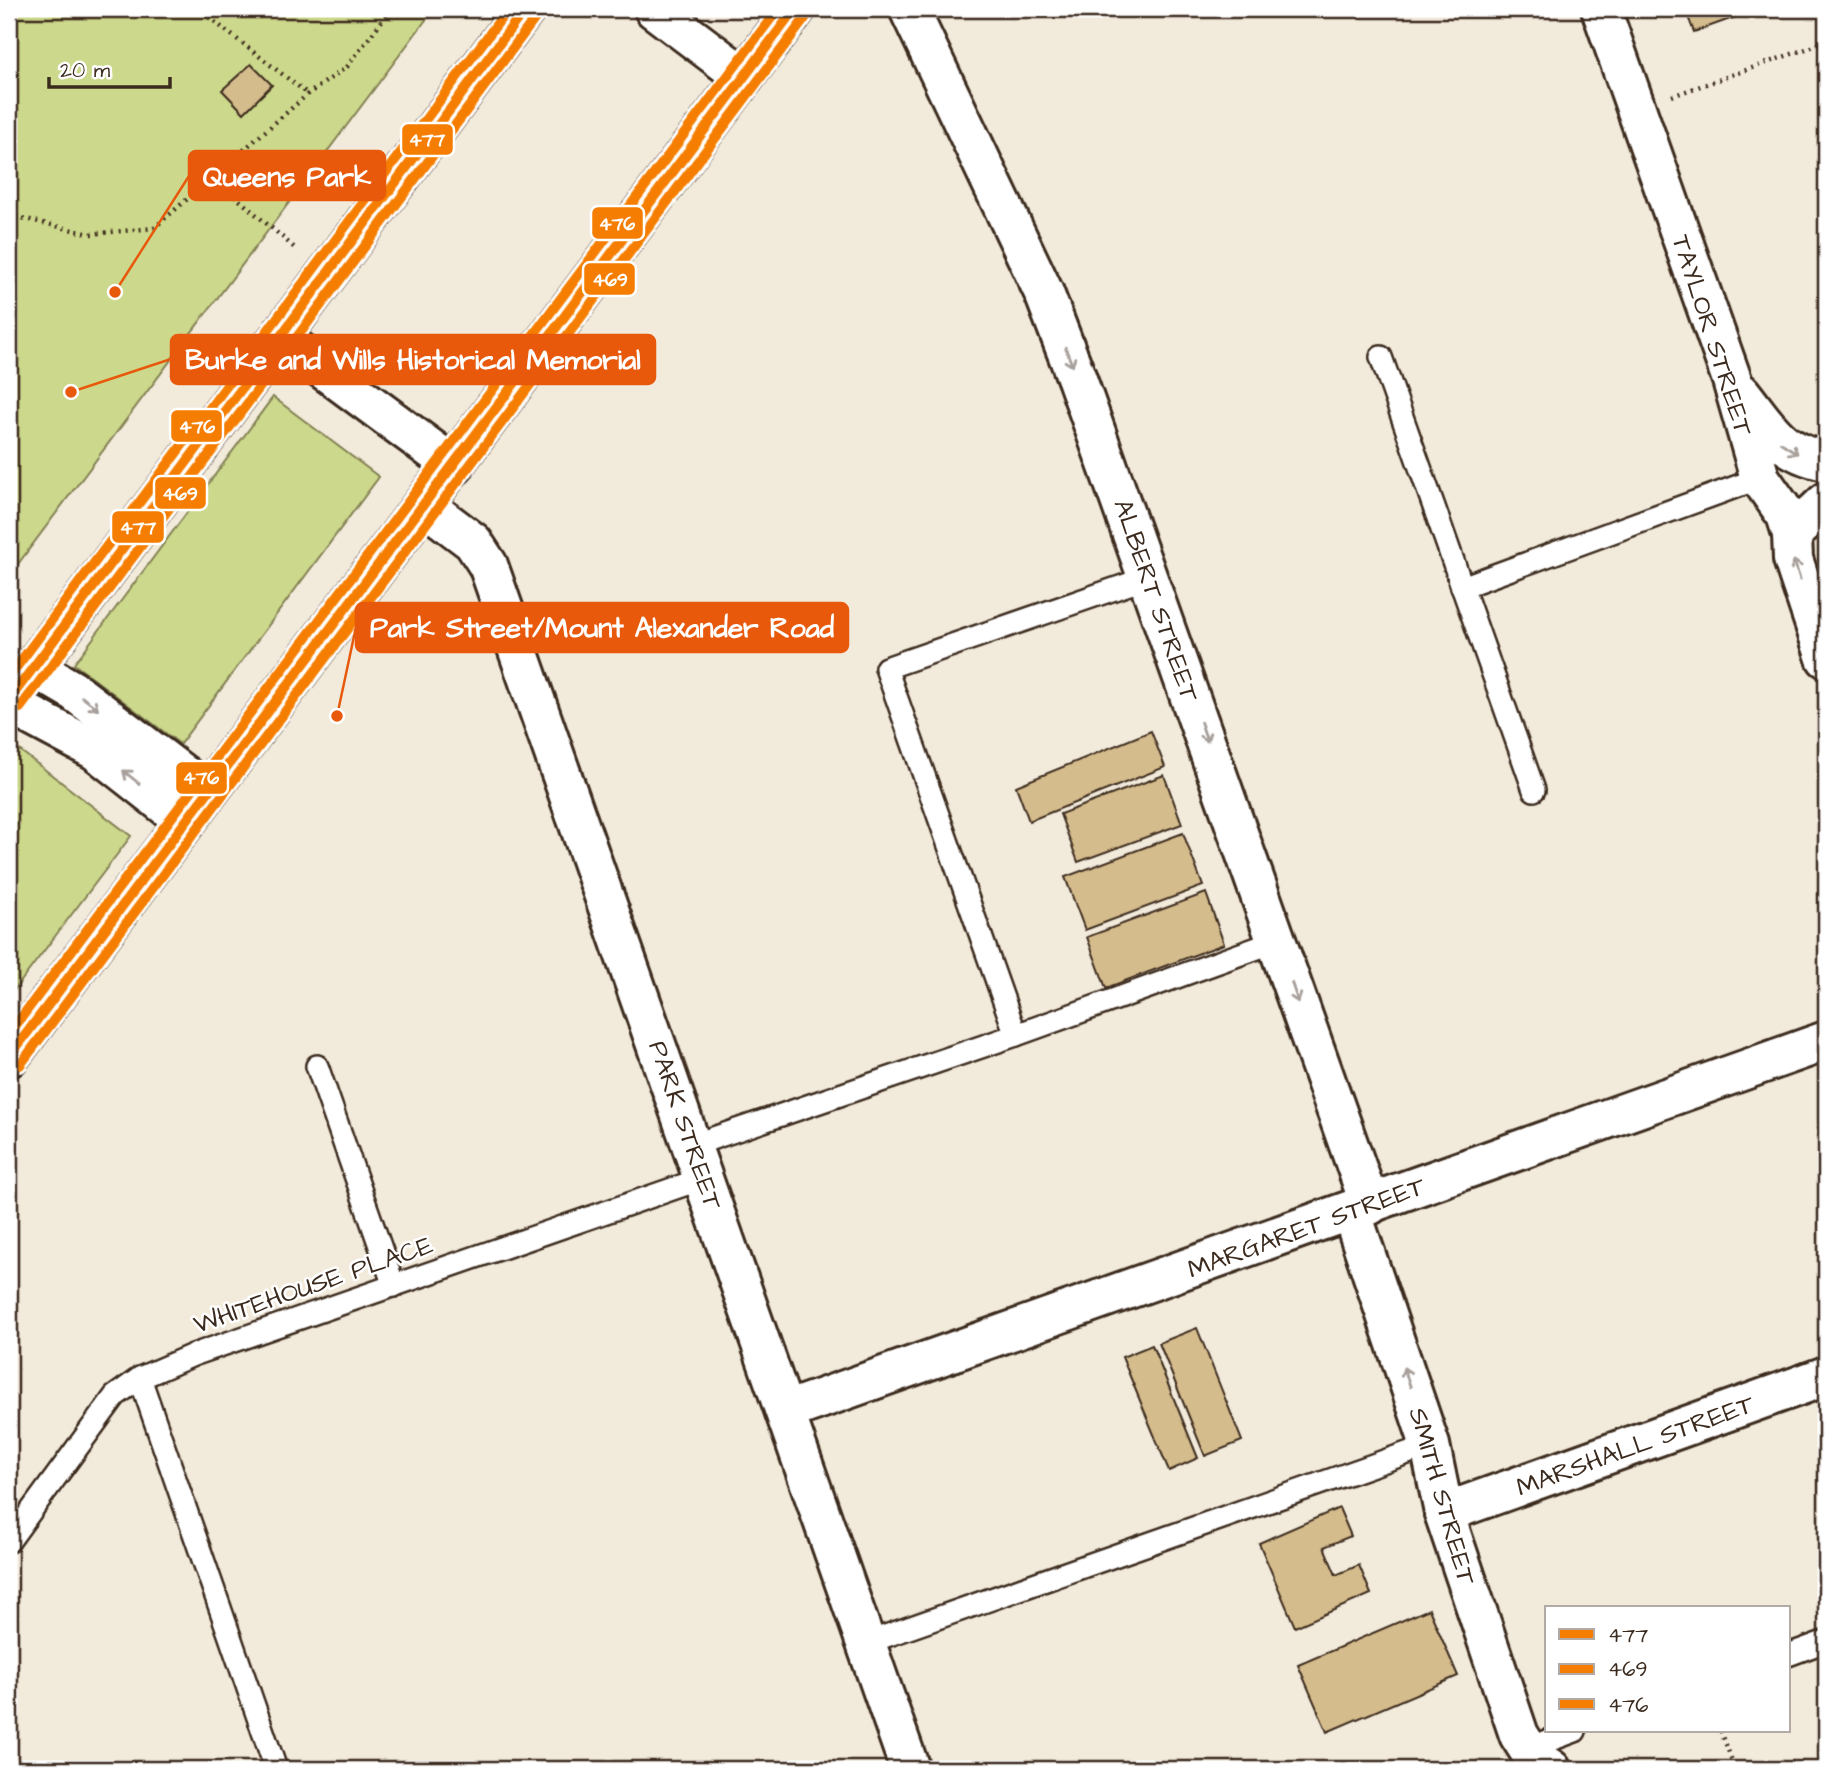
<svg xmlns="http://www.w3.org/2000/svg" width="1835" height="1778" font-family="'Architects Daughter',sans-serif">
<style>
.green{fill:#ccd88b;stroke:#848154;stroke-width:2}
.building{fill:#d5bc8c;stroke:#3b2a1e;stroke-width:2}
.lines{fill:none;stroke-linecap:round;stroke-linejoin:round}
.lane-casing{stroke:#3b2a1e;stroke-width:26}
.street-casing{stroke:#3b2a1e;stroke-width:44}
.secondary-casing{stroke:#3b2a1e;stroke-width:44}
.primary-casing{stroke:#3b2a1e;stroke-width:44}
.path{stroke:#3b2a1e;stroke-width:4.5;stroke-dasharray:2 5;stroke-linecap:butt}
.lane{stroke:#fff;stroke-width:21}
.street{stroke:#fff;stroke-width:38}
.secondary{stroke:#fff;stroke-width:38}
.primary{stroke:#fff;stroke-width:38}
.bus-1-casing{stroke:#fff;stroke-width:16}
.bus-2-casing{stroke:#fff;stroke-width:16}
.bus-3-casing{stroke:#fff;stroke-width:16}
.bus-1{stroke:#f57e02;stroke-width:10}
.bus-2{stroke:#f57e02;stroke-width:10}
.bus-3{stroke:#f57e02;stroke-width:10}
.oneway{stroke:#a79f9a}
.labels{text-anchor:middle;stroke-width:5;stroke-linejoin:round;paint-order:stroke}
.street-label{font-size:26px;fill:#3b2a1e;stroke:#fff}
.leader{fill:none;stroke:#e8590c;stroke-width:2.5}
.callout-dot{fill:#e8590c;stroke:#fff;stroke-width:2.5}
.callout{fill:#e8590c;stroke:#e8590c;stroke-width:2.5}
.callout-label{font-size:28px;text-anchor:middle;font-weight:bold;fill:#fff}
.line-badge{stroke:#fff;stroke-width:2.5}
.badge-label{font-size:19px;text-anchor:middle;font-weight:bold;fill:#fff}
</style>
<rect width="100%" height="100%" fill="#f2ebdc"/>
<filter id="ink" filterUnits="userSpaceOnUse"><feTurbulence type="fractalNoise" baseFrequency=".0143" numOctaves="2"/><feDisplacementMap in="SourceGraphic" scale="14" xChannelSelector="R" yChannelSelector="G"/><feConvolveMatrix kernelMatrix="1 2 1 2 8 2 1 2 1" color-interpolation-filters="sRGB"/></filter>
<g filter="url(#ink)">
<g class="green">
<polygon points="9,9 434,9 9,576"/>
<polygon points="273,397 379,477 180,744 74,664"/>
<polygon points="18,749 131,836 9,997 9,762"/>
</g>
<g class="building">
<polygon points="1685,9 1758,9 1694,32"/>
<polygon points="251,64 272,85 244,113 222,90"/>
<polygon points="1151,731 1165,767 1029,821 1016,786"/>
<polygon points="1164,775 1182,824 1078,862 1060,814"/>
<polygon points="1183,833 1203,886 1085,930 1065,877"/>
<polygon points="1206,893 1224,944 1106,988 1087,937"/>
<polygon points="1197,1328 1242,1441 1205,1456 1159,1343"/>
<polygon points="1152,1345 1198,1458 1169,1471 1122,1357"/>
<polygon points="1339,1508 1351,1536 1324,1547 1336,1575 1359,1565 1371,1594 1295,1627 1259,1543"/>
<polygon points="1429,1609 1458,1676 1327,1732 1298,1665"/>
</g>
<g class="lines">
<defs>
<g id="lane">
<polyline points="1381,357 1534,790"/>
<polyline points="1462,587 1760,478"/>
<polyline points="1016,1035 886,668 1149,577"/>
<polyline points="317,1066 394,1286"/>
<polyline points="693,1145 1016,1035 1277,941"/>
<polyline points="140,1378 276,1769"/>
<polyline points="9,1541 115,1396 140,1378 193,1355 704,1178"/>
<polyline points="866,1643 1430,1445"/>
<polyline points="1788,1655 1826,1641"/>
<polyline points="1526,1749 1575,1731"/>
</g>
<g id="street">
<polyline points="909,9 1044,293 1077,379 1370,1205"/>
<polyline points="1351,1211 1430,1445 1444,1513 1519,1735 1533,1757 1551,1769"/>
<polyline points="1444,1513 1826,1376"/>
</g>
<g id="secondary">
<polyline points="1601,9 1732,380 1760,478 1786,515 1792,534 1793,559 1826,658"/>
<path d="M1741,393C1769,428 1779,452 1826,461"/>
<polyline points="424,505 473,542 488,565 910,1769"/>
<polyline points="1792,534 1826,502"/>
<polyline points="786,1411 1826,1041"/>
</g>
<g id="primary">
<polyline points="654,9 744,77"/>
<polyline points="281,338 454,466"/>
<polyline points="33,667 72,690 206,792"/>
<polyline points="9,700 525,9"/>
<polyline points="9,704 95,750 184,820"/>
<polyline points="9,1057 795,9"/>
</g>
</defs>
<use href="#lane" class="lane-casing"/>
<use href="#street" class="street-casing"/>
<use href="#secondary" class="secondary-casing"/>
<use href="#primary" class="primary-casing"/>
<g class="path">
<polyline points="198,9 308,94"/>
<polyline points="1672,96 1826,42"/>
<polyline points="213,177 297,250"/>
<polyline points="9,215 90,234 154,228 308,94 347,67 391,9"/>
<polyline points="1721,1731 1735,1769"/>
</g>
<use href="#lane" class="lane"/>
<use href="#street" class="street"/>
<use href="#secondary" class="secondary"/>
<use href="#primary" class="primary"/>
<defs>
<g id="bus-1">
<polyline points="9,700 525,9"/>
<polyline points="9,1057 795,9"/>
</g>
<g id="bus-2">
<polyline points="20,708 536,17"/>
<polyline points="20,1065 806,17"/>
</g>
<g id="bus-3">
<polyline points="9,677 508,9"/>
<polyline points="9,1034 778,9"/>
</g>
</defs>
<use href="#bus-1" class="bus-1-casing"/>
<use href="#bus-2" class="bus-2-casing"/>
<use href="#bus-3" class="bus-3-casing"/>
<use href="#bus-1" class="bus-1"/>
<use href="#bus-2" class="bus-2"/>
<use href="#bus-3" class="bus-3"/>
</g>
<defs><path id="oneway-shaft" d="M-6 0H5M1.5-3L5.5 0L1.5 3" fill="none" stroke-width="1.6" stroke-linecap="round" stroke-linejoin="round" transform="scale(1.75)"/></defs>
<g class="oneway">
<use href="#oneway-shaft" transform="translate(1069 357) rotate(69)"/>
<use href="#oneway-shaft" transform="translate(1789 448) rotate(33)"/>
<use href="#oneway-shaft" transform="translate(1797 570) rotate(-108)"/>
<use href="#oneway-shaft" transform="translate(90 703) rotate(37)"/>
<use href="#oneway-shaft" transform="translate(1204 732) rotate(71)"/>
<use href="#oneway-shaft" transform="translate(131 777) rotate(-141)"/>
<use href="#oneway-shaft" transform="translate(1295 993) rotate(71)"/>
<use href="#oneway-shaft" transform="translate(1407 1377) rotate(-109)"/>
</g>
</g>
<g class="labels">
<g class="street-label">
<text transform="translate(1713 335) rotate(72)" y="9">TAYLOR STREET</text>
<text transform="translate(1157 600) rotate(71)" y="9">ALBERT STREET</text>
<text transform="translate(686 1125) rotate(71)" y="9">PARK STREET</text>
<text transform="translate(1306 1227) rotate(-20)" y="9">MARGARET STREET</text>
<text transform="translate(313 1284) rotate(-19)" y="9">WHITEHOUSE PLACE</text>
<text transform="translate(1635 1445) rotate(-20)" y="9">MARSHALL STREET</text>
<text transform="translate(1443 1496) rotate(74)" y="9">SMITH STREET</text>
</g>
</g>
<path class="leader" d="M115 292L189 176M71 392L171 359M337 716L356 627"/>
<g class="callout-dot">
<circle cx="115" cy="292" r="7"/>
<circle cx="71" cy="392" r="7"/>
<circle cx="337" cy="716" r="7"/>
</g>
<g class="callout">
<rect x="189" y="151" width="196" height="49" rx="7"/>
<rect x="171" y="335" width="484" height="49" rx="7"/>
<rect x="356" y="603" width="492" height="49" rx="7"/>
</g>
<g class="callout-label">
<text x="287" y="186">Queens Park</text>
<text x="413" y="369">Burke and Wills Historical Memorial</text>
<text x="602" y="637">Park Street/Mount Alexander Road</text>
</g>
<g class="line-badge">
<rect x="401" y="123" width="53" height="33" rx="7" fill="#f57e02"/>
<rect x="591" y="206" width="53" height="34" rx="7" fill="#f57e02"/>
<rect x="583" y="262" width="53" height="34" rx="7" fill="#f57e02"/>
<rect x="170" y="409" width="53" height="34" rx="7" fill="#f57e02"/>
<rect x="154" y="476" width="53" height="34" rx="7" fill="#f57e02"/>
<rect x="111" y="510" width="54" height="34" rx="7" fill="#f57e02"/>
<rect x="175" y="761" width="53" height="34" rx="7" fill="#f57e02"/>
</g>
<g class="badge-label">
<text x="427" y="146">477</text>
<text x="617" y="230">476</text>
<text x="610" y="286">469</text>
<text x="197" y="433">476</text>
<text x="180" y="500">469</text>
<text x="138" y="534">477</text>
<text x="201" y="784">476</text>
</g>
<rect width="1835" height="1778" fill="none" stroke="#fff" stroke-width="35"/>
<rect x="18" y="18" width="1800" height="1743" fill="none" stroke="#3b2a1e" stroke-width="2.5" filter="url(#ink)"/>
<rect x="1545" y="1606" width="245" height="126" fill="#ffffff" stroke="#b1aaa5" stroke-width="2"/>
<rect x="1559" y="1629" width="35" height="10" fill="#f57e02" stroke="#b1aaa5" stroke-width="2"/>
<text x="1608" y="1642" font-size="21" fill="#3b2a1e">477</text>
<rect x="1559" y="1664" width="35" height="10" fill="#f57e02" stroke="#b1aaa5" stroke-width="2"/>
<text x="1608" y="1676" font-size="21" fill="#3b2a1e">469</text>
<rect x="1559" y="1699" width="35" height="10" fill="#f57e02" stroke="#b1aaa5" stroke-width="2"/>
<text x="1608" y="1712" font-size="21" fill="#3b2a1e">476</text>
<path d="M49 77v10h121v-10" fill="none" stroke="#3b2a1e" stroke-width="3.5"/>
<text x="60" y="77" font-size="21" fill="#3b2a1e" stroke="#ffffff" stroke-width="5" paint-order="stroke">20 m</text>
</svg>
